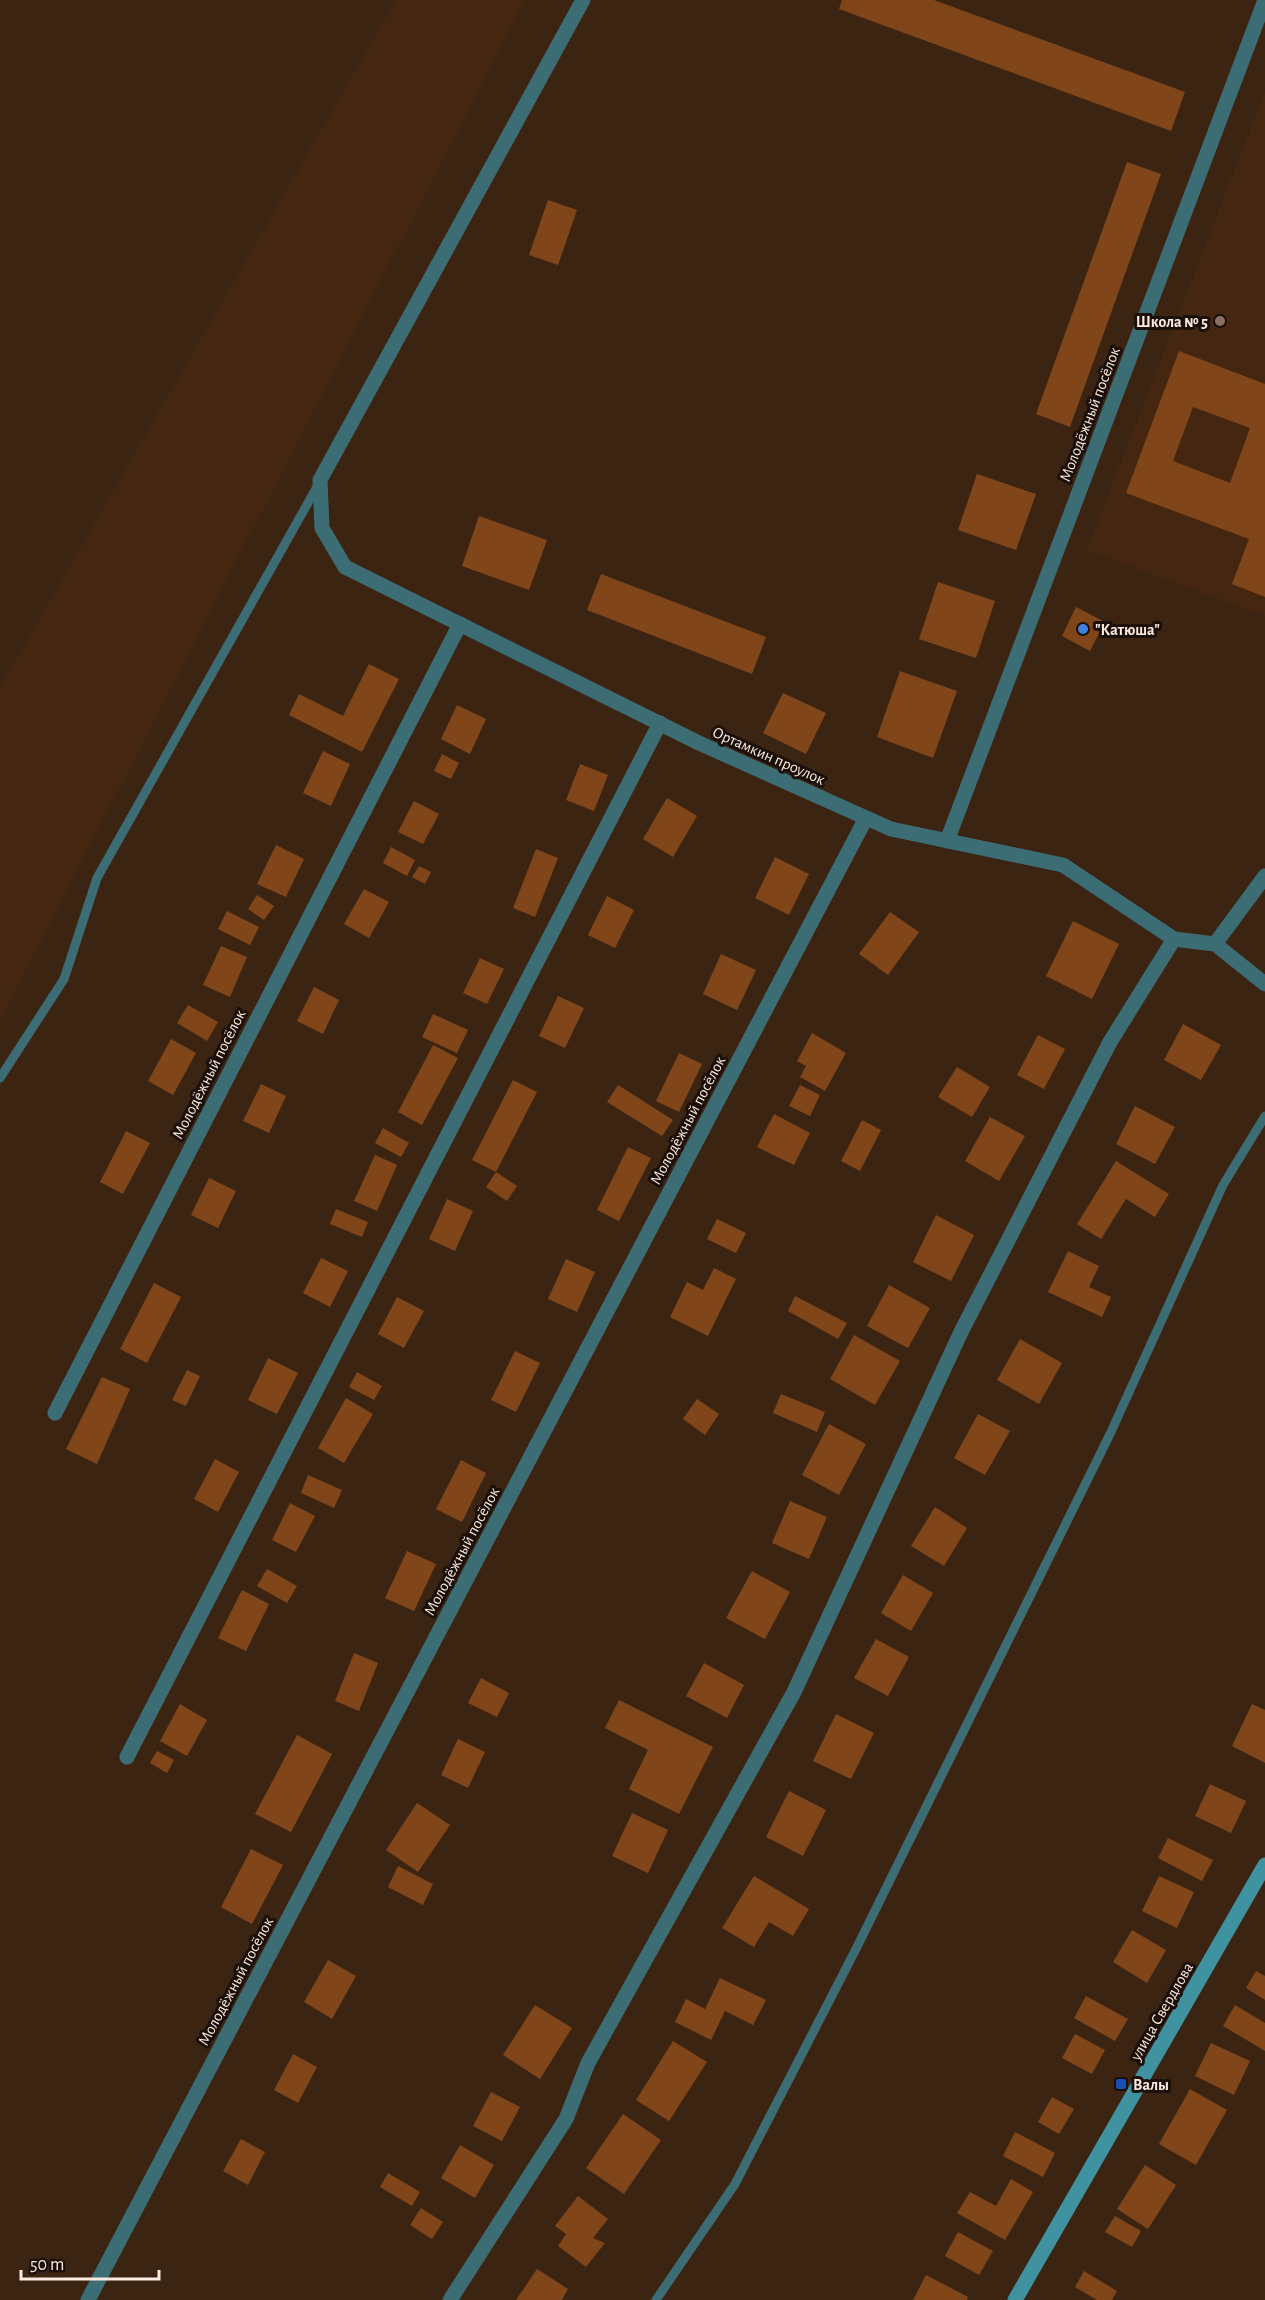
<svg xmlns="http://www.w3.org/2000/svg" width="1265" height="2300" font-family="'Alegreya Sans',sans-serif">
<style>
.built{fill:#452711}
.building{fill:#80461a;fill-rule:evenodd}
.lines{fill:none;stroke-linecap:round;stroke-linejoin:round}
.lane{stroke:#3c6d75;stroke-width:9}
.street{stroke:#3c6d75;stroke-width:15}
.secondary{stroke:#3f92a0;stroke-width:15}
.education-dot{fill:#8d6e63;stroke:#1b1009;stroke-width:2}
.shop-dot{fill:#3f7fe0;stroke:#1b1009;stroke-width:2}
.transit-dot{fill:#1a4fb4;stroke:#1b1009;stroke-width:2}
.labels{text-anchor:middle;stroke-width:6;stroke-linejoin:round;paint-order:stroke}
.poi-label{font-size:16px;font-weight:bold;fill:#fcebe1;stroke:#1b1009;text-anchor:start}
.street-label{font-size:16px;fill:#fcebe1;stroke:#1b1009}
</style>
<rect width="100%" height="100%" fill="#3c2413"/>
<g class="built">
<polygon points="396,0 525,0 0,1020 0,688"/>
<polygon points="1265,92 1265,616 1087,550"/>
</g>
<g class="building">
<polygon points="842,0 934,0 1185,92 1171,131 839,9"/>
<polygon points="1127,162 1161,174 1070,427 1036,414"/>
<polygon points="548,200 577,210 558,265 529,255"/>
<path d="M1179,351L1265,384V597L1232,584L1249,539L1126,493ZM1193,407L1250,428L1230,483L1173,461Z"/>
<polygon points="977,474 1036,494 1016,550 958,530"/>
<polygon points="479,516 547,540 529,590 462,566"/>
<polygon points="601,574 766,637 752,674 587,610"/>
<polygon points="938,582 995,601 976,658 919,639"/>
<polygon points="1076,607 1105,622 1090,651 1062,636"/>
<polygon points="369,664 399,679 362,752 289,715 299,694 343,716"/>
<polygon points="900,671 957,691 933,758 877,737"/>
<polygon points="783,693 826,713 806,754 763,733"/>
<polygon points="457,705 486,719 470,754 441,739"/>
<polygon points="323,751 350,764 331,806 303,793"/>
<polygon points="442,754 459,763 451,779 434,771"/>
<polygon points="580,764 608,775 594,811 566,800"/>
<polygon points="667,798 697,816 673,857 643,839"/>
<polygon points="414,801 439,814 423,844 398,832"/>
<polygon points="276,845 304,859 286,897 257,884"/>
<polygon points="391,847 415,860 407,876 383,863"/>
<polygon points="536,849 558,858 535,917 513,908"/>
<polygon points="775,857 809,874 789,915 755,898"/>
<polygon points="419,866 431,872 425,884 412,877"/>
<polygon points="364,889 389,902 369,938 344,924"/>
<polygon points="257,895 274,906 264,920 248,909"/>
<polygon points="607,896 634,910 615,948 588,935"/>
<polygon points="227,911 259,927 250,945 218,929"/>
<polygon points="890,912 919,932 888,975 859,954"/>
<polygon points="1073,921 1119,944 1092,999 1046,976"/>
<polygon points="221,946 247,957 230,997 203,985"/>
<polygon points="721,954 756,970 737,1010 703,994"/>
<polygon points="480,958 504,969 487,1004 463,993"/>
<polygon points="314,987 339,1000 323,1034 297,1021"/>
<polygon points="558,996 584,1008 565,1048 539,1036"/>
<polygon points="188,1005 218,1022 207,1041 177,1023"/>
<polygon points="433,1014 468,1030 457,1053 422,1037"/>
<polygon points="1183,1024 1221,1045 1201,1080 1164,1060"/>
<polygon points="812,1033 846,1053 825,1091 800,1077 806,1066 797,1061"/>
<polygon points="1038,1035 1065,1049 1044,1089 1017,1075"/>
<polygon points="171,1039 196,1053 173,1095 148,1081"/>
<polygon points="433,1045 458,1058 422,1125 398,1112"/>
<polygon points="679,1053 702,1064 679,1112 656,1101"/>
<polygon points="957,1067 990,1087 972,1117 938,1097"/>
<polygon points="513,1080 537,1092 496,1172 472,1160"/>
<polygon points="261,1084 286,1096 269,1133 243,1121"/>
<polygon points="618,1085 673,1120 662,1136 607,1102"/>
<polygon points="800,1085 820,1095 810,1116 789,1106"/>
<polygon points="1135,1106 1175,1127 1155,1164 1116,1144"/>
<polygon points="774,1114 810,1133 794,1165 757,1147"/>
<polygon points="990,1117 1025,1136 999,1181 965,1161"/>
<polygon points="862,1120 881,1130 860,1171 841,1161"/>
<polygon points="383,1128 409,1143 401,1157 375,1143"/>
<polygon points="126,1131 150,1143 123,1194 100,1182"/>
<polygon points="628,1147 651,1158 619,1221 597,1210"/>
<polygon points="375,1155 397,1165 377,1211 354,1201"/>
<polygon points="1116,1161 1169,1194 1155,1217 1126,1199 1101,1239 1077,1224"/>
<polygon points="496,1172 517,1186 507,1201 486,1187"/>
<polygon points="209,1178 236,1191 218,1228 191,1215"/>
<polygon points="447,1199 473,1211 455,1251 429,1239"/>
<polygon points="336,1209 368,1222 362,1237 330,1224"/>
<polygon points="936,1215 974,1235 951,1281 913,1262"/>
<polygon points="717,1219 746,1233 736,1253 707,1239"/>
<polygon points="1068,1251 1099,1266 1089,1287 1111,1297 1102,1317 1048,1292"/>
<polygon points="321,1258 348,1271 330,1307 303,1293"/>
<polygon points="566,1259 595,1272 577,1312 548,1299"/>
<polygon points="714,1268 736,1279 708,1336 670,1317 687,1282 703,1290"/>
<polygon points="154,1283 181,1297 147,1363 120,1349"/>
<polygon points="889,1285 930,1308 908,1348 867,1326"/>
<polygon points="795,1296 847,1323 838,1339 788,1311"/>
<polygon points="397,1297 424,1311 404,1348 378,1334"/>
<polygon points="854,1335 900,1361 875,1405 830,1379"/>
<polygon points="1020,1339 1062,1363 1039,1404 997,1380"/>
<polygon points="515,1351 540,1363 516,1412 491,1400"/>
<polygon points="268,1358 298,1373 277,1414 248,1400"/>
<polygon points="187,1370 200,1376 186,1406 172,1400"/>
<polygon points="357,1372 382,1386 374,1400 349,1387"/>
<polygon points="102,1377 130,1389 97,1464 66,1449"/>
<polygon points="781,1394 825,1412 817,1432 773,1413"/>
<polygon points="346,1398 373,1414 344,1463 318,1448"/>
<polygon points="697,1399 719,1414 705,1435 683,1419"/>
<polygon points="978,1414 1010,1431 985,1475 954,1458"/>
<polygon points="829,1424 866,1444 839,1495 802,1475"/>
<polygon points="215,1459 239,1472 218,1512 194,1499"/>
<polygon points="461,1460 486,1473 462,1522 436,1509"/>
<polygon points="308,1475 342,1490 334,1508 301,1493"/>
<polygon points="790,1501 827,1517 809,1559 772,1543"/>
<polygon points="290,1503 315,1516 296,1552 272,1540"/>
<polygon points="935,1507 967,1528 944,1566 911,1546"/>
<polygon points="407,1551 436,1564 414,1611 385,1598"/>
<polygon points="267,1569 297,1586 287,1603 257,1586"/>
<polygon points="752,1571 790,1592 765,1639 726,1618"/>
<polygon points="903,1575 933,1593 911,1631 881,1613"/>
<polygon points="242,1590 269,1604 246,1651 218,1638"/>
<polygon points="876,1639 909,1657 888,1696 854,1678"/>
<polygon points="354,1653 378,1663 359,1711 335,1701"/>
<polygon points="704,1663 744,1685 727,1718 686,1696"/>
<polygon points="481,1678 509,1693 497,1717 468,1703"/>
<polygon points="619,1700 713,1747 679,1814 629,1789 648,1750 605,1728"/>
<polygon points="180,1704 207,1720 187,1756 160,1741"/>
<polygon points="1252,1704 1265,1710 1265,1763 1232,1746"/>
<polygon points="836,1714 874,1733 851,1779 813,1761"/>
<polygon points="297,1735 332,1754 291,1832 255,1814"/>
<polygon points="458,1739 485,1752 468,1788 441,1775"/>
<polygon points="157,1751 174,1760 167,1773 150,1763"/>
<polygon points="1210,1784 1246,1801 1231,1833 1195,1816"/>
<polygon points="789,1791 826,1810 803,1856 766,1837"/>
<polygon points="417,1803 450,1825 418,1872 386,1850"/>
<polygon points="632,1813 668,1830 648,1873 612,1856"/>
<polygon points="1168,1838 1213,1860 1202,1881 1158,1858"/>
<polygon points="251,1849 283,1865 252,1924 221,1907"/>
<polygon points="398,1866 433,1884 423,1905 388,1887"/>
<polygon points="754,1876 809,1909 793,1936 769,1922 754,1947 722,1928"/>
<polygon points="1159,1876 1194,1892 1177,1928 1142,1911"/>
<polygon points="1132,1930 1166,1950 1147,1983 1113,1962"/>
<polygon points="328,1960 356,1976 332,2019 304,2002"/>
<polygon points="1256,1971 1265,1976 1265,2000 1246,1988"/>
<polygon points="720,1978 766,2000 753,2025 725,2011 711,2040 675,2022 686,1999 705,2009"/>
<polygon points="1086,1996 1128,2019 1115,2041 1074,2018"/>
<polygon points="535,2005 572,2028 540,2079 503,2055"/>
<polygon points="1235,2005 1265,2023 1265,2051 1223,2026"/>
<polygon points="1075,2034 1105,2050 1092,2074 1062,2058"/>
<polygon points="673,2041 707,2062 669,2121 636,2100"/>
<polygon points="1211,2043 1250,2061 1234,2095 1195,2076"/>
<polygon points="293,2054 317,2067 298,2103 274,2090"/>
<polygon points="1190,2089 1227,2110 1196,2165 1159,2144"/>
<polygon points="491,2092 520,2107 502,2141 473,2126"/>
<polygon points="1052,2097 1074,2109 1059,2134 1038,2122"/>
<polygon points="623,2114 661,2140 624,2194 586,2168"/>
<polygon points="1015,2132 1055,2153 1043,2177 1003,2156"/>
<polygon points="241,2139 265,2152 248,2185 223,2171"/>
<polygon points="460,2145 494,2165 475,2198 441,2178"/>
<polygon points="1145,2165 1176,2185 1148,2229 1117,2209"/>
<polygon points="388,2173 420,2192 412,2206 380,2187"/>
<polygon points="1011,2179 1033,2192 1005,2240 957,2213 970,2192 996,2206"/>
<polygon points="578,2196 608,2219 593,2238 605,2243 586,2267 558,2246 566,2234 555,2226"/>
<polygon points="421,2208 443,2222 432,2239 410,2225"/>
<polygon points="1115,2216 1141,2231 1132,2247 1105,2232"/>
<polygon points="958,2232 993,2251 979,2275 945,2256"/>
<polygon points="537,2269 568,2289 562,2300 516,2300"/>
<polygon points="1084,2271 1117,2291 1112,2300 1097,2300 1075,2287"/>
<polygon points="926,2275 968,2297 967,2300 913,2300"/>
</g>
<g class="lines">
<g class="lane">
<polyline points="0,1078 64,979 97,878 318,485"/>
<polyline points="656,2300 735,2184 857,1947 1111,1432 1223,1185 1265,1116"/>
</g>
<g class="street">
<polyline points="583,0 320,480 322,528 345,567 699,743 891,829 1063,865 1174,939 1215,944 1265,984"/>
<polyline points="947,841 1265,0"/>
<polyline points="1215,944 1265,876"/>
<polyline points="55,1413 460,624"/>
<polyline points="127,1757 660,723"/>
<polyline points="88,2300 866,818"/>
<polyline points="450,2300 566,2119 588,2063 794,1692 961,1332 1110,1042 1174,939"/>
</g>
<polyline class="secondary" points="1015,2300 1265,1865"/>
</g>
<circle class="education-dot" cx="1220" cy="321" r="6"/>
<circle class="shop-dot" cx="1083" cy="629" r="6"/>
<rect class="transit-dot" x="1115" y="2078" width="12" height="12" rx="3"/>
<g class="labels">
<g class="poi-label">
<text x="1208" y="327" text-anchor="end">Школа № 5</text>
<text x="1095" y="635">"Катюша"</text>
<text x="1133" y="2090">Валы</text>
</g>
<g class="street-label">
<text transform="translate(1089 414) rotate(-69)" y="6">Молодёжный посёлок</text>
<text transform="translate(769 755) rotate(24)" y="6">Ортамкин проулок</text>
<text transform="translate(208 1074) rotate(-63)" y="6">Молодёжный посёлок</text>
<text transform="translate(687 1120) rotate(-62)" y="6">Молодёжный посёлок</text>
<text transform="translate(461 1551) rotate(-62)" y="6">Молодёжный посёлок</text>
<text transform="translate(235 1981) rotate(-62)" y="6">Молодёжный посёлок</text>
<text transform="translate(1161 2011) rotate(-60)" y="6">улица Свердлова</text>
</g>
</g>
<path d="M21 2270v9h138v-9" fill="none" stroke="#fcebe1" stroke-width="3"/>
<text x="30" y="2270" font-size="18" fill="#fcebe1" stroke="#1b1009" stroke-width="4.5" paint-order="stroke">50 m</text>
</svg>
